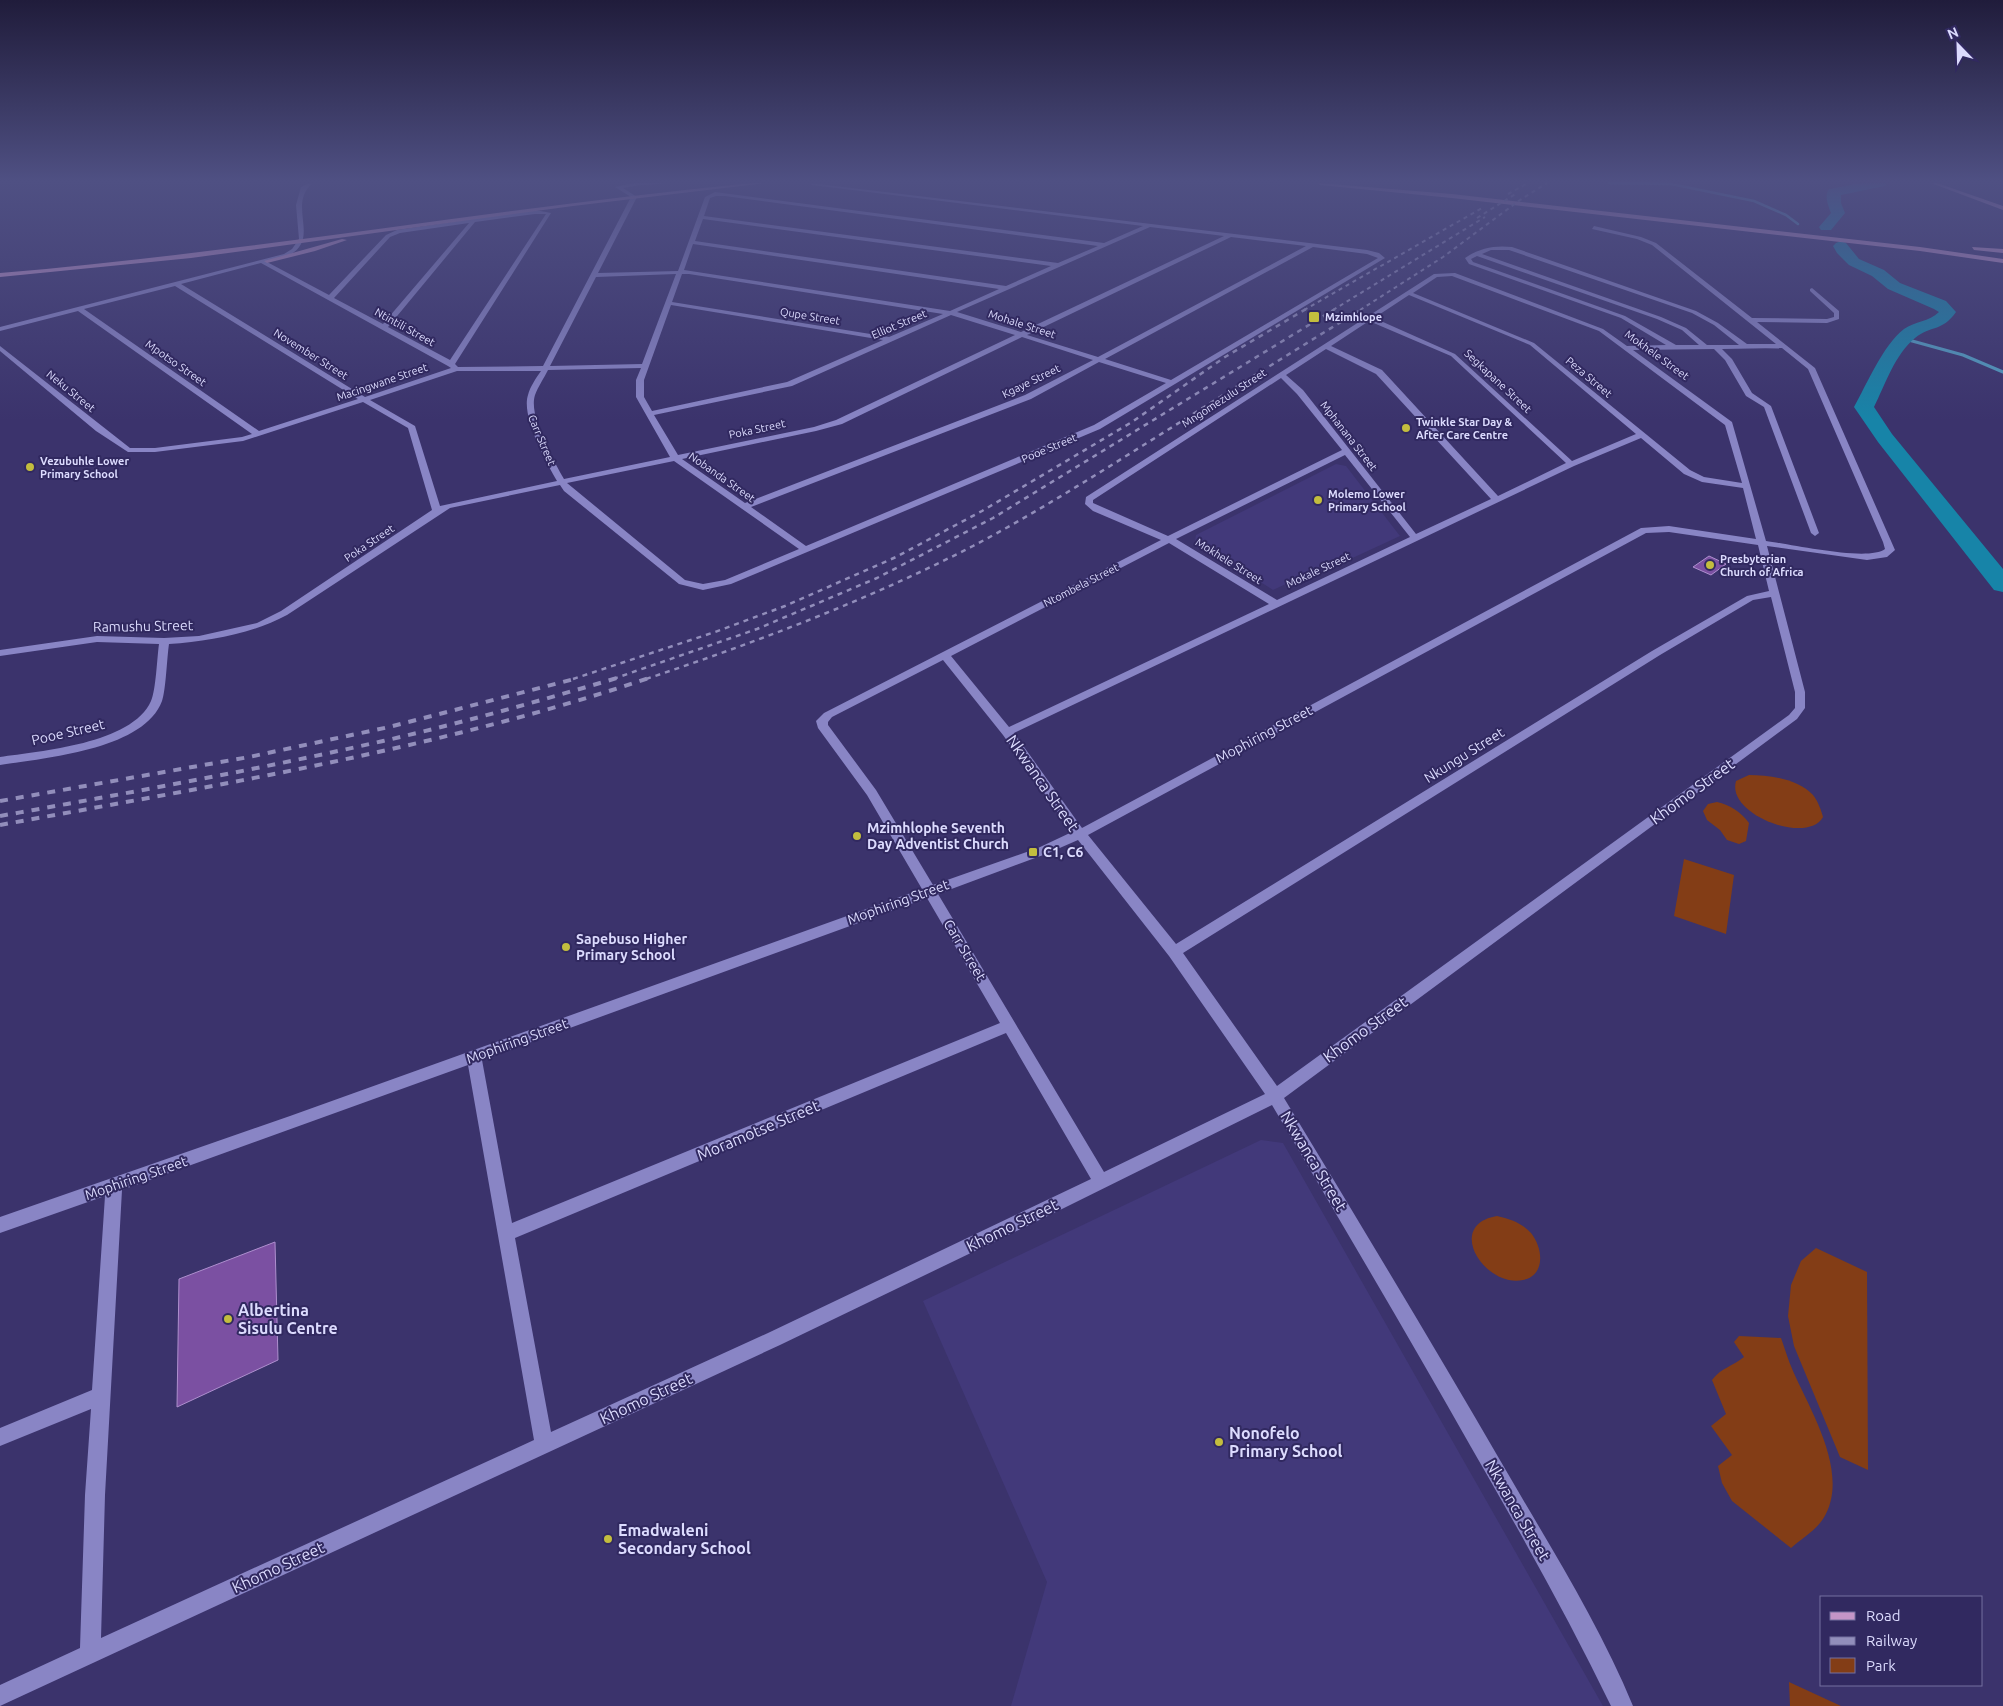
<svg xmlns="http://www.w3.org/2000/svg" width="2003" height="1706" font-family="Ubuntu,sans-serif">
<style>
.built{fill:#42397a}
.green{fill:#833d16}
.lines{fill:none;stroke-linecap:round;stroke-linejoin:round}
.stream-far1{stroke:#529ec2;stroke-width:2.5}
.stream{stroke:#529ec2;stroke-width:3}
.river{fill:#1784a8;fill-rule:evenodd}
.building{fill:#7b50a2;stroke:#ae8fce}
.minor{fill:#8985c5;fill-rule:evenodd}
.major{fill:#c495c7;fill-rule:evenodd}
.rail-far2{stroke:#928ebb;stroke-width:2;stroke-dasharray:4 4;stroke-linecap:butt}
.rail-far1{stroke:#928ebb;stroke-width:2.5;stroke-dasharray:5 5;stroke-linecap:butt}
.rail{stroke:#928ebb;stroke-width:4;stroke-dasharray:8 8;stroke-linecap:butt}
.poi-dot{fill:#c3bd3e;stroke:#312960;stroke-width:2}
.labels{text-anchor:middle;stroke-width:4;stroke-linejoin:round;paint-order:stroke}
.far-street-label{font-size:11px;fill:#dcdbfe;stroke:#312960}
.far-poi-label{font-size:11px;font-weight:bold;fill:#dcdbfe;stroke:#312960;text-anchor:start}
.street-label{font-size:14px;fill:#dcdbfe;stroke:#312960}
.poi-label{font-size:14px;font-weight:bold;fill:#dcdbfe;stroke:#312960;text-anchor:start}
.near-street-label{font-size:16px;fill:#dcdbfe;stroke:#312960}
.near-poi-label{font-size:16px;font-weight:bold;fill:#dcdbfe;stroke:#312960;text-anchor:start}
</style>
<rect width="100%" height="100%" fill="#3b336c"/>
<g class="built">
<polygon points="1336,464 1346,466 1400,536 1292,586 1288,583 1273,590 1195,541 1196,535"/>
<polygon points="1261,1140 1283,1143 1603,1706 1011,1706 1047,1582 923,1301"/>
</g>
<g class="green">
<path d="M1749,775C1770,775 1798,779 1813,795C1818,801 1821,810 1823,817C1808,845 1726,815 1736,781Z"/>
<path d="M1717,802C1730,805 1741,812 1749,823L1746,841L1739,844L1727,840L1720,830L1707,820L1703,811L1708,804Z"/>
<polygon points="1684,859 1734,875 1726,934 1674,916"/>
<path d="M1497,1216C1510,1219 1522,1223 1531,1233C1543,1248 1546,1275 1523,1280C1485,1288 1444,1225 1497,1216Z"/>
<polygon points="1816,1248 1867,1272 1868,1470 1840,1457 1794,1346 1788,1316 1791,1285 1801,1261"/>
<path d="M1739,1336L1781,1338C1785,1349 1788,1360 1793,1371C1811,1412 1851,1475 1823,1519C1816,1530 1801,1539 1791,1548L1732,1501L1722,1483L1718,1466L1732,1455L1711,1426L1726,1414L1712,1380C1721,1368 1733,1366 1744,1357L1734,1342Z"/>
<polygon points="1789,1682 1841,1706 1790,1706"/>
</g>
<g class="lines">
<polyline class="stream-far1" points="1609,183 1671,184 1754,201 1786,215 1798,224"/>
<polyline class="stream" points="1905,339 1963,355 2003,372"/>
<g class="river">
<path d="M1862,183H1887L1885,186L1841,195V203L1845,213L1831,230H1821L1819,227L1831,213C1828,205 1824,196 1829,189Z"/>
<path d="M1841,241L1846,243L1859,259L1884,270L1900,283L1946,301L1956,312C1942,332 1931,325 1915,338C1895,354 1885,385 1874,407L1892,434L2003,569V592L1994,590L1878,442L1854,407C1867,384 1883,345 1904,329C1915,321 1929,322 1939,312L1934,309L1888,289L1872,276L1849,265L1837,253L1833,246L1836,243Z"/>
</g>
</g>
<g class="building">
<polygon points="1709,556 1726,564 1711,575 1693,567"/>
<polygon points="275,1242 278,1360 177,1407 179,1279"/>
</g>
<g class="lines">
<g class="minor">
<path d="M309,183L312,184C287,205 321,239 289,255C283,259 274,260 267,262L329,295L386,235L397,230L535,210L551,213L455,364L458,367L543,366L631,197L615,187L634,183H675L640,185L623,188L637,197L598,273L678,271L705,197L715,192L1104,243L1143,226L812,185L810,183L1367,250L1379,253L1385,258L1100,429L731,584L703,590L679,584L564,491L560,485L450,508L287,615C251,634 210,641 169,644C167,657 166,690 162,701C144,750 44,758 0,765V757C40,751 132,744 151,701C156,690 157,658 159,644L97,642L0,656V650L97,636L164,638L199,636L257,623L281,611L432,510L408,428L363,402L243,441L155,452H128L96,431L0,351V346L130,448H155L242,437L252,434L78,311L0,331V327L284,254L292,249L299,239L296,205L301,187ZM716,196H725L1098,246L1058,263L704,216L710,198ZM535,214H546L450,360L388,327L475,222ZM703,219L1051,266L1006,286L695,241ZM469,223L383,324L334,298L390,237L400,233ZM1150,227L1224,236L1021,332L957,312ZM1231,237L1306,246L1098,357L1027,335ZM693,244L999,289L950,311L684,270ZM1313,247L1367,254L1378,258L1171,380L1105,359ZM261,263L448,366L451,368L365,397L181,284ZM676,274L642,364L550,366L596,277ZM682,274H689L943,314L889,337L672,302ZM175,286L358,399L259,431L84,309ZM671,305L883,340L787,382L652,411L644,397V380ZM951,315L1015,335L836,420L814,427L678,455L654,415L792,386ZM1022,337L1093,360L1025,395L745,503L682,459L816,431L842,424ZM1099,362L1166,383L1094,425L806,546L751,507L1031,399ZM641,368L636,380V397L670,457L564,479C554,461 528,416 535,395C538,387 544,378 548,370ZM457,371H541C536,378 530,387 528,395C521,416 546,462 557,481L440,506L415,426L370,400ZM674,461L799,549L725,580L703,584L685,580L567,483Z"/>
<path d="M1594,226L1641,237L1656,243L1752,318L1827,319L1834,317V313L1810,291V289L1812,288L1839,311V319L1827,323L1757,322L1815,368L1895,550L1887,557L1867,560L1767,546L1805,692V708L1797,719L1284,1098C1358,1220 1432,1343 1504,1467C1549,1545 1599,1623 1633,1706H1611C1568,1617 1520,1532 1471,1447C1406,1332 1339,1219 1272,1105L1062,1209L780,1345L0,1706V1685L80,1648L85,1495L91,1409L0,1446V1428L92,1390L105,1196L0,1233V1217L290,1116L922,889L867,795L818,728L816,721L824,713L1161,540L1093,511L1085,504L1086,497L1434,274L1455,273L1603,329L1627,346L1666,345L1621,318L1469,264L1465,258C1479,248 1495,245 1512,247L1696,311L1718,323L1747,344H1776L1652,245L1637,239L1592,229ZM1491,250H1509L1692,313L1714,325L1739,345H1707L1686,328L1661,317L1482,254ZM1477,256L1657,319L1682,330L1699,345H1676L1625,316L1473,262L1471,259ZM1452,276L1599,331L1725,425L1742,483L1704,477L1690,470L1534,343L1413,293L1437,277ZM1409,295L1530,345L1636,434L1572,461L1455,354L1374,318ZM1369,321L1451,356L1566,463L1498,496L1382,370L1331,346ZM1782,348L1808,369L1883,542L1885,549C1868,562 1790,544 1766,541L1732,422L1633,350L1714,349L1725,360L1746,396L1764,407L1811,533L1815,536L1819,533L1771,406L1752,393L1732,359L1722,349ZM1326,349L1376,374L1491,499L1416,534L1303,390L1286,375ZM1281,378L1297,394L1342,450L1168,536L1093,503V500ZM1641,438L1684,474L1702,482L1743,488L1756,539L1669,526L1641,528L1082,828L1014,733L1574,466ZM1345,455L1410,537L1277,600L1176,539ZM1669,532L1758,545L1769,591L1747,596L1652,651L1176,944L1088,835L1646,533ZM1169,543L1269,604L1009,727L951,656ZM1771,597L1795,692V708L1789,715L1277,1086L1183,953L1660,655L1753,600ZM943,660L1003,735L1072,832L1038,848L933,885L876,790L828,725V722L832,717ZM1078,840L1169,956L1265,1094L1104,1172L938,894L1046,854ZM927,898L1000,1023L512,1223L482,1060ZM1006,1033L1091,1179L768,1333L551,1432L515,1238ZM468,1065L534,1440L101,1638L105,1495L122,1190Z"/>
</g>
<g class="major">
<path d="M753,183H767L573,206L191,258L0,277V273C252,252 501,207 753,183Z"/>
<polygon points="1318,183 1452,194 1920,247 2003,259 2003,263 1920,251 1452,198 1320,185"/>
<polygon points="1931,183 1937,183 2003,206 2003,210"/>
<polygon points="342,239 347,240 315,251 267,263 264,261"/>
<polygon points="1972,247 2003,249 2003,253 1974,250"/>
</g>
<g class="rail-far2">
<polyline points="1508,194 1528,183"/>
<polyline points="1477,218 1517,193"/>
<polyline points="1304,310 1482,208"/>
<polyline points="1333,310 1485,217"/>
<polyline points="1360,310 1443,257 1520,200 1547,183"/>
</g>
<g class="rail-far1">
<polyline points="573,679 715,632 785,606 896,557 982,511 1132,422 1225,357 1306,309"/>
<polyline points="613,679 757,629 877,578 993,518 1335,309"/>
<path d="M646,679C757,642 868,600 973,546C1045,508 1113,464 1182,421C1242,383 1302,346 1362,309"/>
</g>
<g class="rail">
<polyline points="0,801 249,757 389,727 578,678"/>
<path d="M0,816C128,793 256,770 383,741C462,723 539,701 617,678"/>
<path d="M0,825C218,785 438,749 649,678"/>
</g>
</g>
<linearGradient id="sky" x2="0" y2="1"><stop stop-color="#201c3b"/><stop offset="0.43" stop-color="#4f5083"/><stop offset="1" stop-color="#4f5083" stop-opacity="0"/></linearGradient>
<rect width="2003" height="421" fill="url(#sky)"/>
<g class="poi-dot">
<rect x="1308" y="311" width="12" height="12" rx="2.5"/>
<circle cx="1406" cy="428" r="5"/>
<circle cx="30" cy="467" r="5"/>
<circle cx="1318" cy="500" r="5"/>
<circle cx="1710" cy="565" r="5"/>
<circle cx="857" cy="836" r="5"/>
<rect x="1028" y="847" width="10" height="10" rx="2.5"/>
<circle cx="566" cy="947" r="5"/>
<circle cx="228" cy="1319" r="5"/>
<circle cx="1219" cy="1442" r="5"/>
<circle cx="608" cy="1539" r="5"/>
</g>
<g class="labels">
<g class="far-street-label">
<text transform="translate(810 316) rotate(9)" y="4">Qupe Street</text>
<text transform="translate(899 324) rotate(-23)" y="4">Elliot Street</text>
<text transform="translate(1022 324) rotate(18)" y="4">Mohale Street</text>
<text transform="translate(405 327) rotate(29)" y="4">Ntintili Street</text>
<text transform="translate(311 354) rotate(32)" y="4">November Street</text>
<text transform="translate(1657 355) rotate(36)" y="4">Mokhele Street</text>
<text transform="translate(176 363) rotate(35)" y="4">Mpotso Street</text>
<text transform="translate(1589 377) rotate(40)" y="4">Peza Street</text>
<text transform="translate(1031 381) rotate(-26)" y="4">Kgaye Street</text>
<text transform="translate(1498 381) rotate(43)" y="4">Segkapane Street</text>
<text transform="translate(382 382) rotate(-19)" y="4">Macingwane Street</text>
<text transform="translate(71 391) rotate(39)" y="4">Neku Street</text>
<text transform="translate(1224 398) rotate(-33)" y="4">Mngomezulu Street</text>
<text transform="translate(757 429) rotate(-12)" y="4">Poka Street</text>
<text transform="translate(1349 436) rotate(52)" y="4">Mphanana Street</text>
<text transform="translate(542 440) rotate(67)" y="4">Carr Street</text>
<text transform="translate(1049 448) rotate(-23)" y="4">Pooe Street</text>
<text transform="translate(722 477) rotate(35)" y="4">Nobanda Street</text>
<text transform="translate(369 543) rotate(-34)" y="4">Poka Street</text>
<text transform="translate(1229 561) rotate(32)" y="4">Mokhele Street</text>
<text transform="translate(1318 570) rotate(-25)" y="4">Mokale Street</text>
<text transform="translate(1081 585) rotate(-27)" y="4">Ntombela Street</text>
</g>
<g class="far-poi-label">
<text x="1325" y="321">Mzimhlope</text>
<text x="1416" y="426">Twinkle Star Day &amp;<tspan x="1416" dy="13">After Care Centre</tspan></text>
<text x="40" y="465">Vezubuhle Lower<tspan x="40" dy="13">Primary School</tspan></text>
<text x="1328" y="498">Molemo Lower<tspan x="1328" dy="13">Primary School</tspan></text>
<text x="1720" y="563">Presbyterian<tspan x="1720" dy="13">Church of Africa</tspan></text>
</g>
<g class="street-label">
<text transform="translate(143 626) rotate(-1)" y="5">Ramushu Street</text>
<text transform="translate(68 732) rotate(-13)" y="5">Pooe Street</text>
<text transform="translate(1264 734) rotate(-28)" y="5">Mophiring Street</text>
<text transform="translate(1464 755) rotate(-32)" y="5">Nkungu Street</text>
<text transform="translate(898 902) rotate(-20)" y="5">Mophiring Street</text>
<text transform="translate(965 950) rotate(59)" y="5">Carr Street</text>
<text transform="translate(517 1041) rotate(-20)" y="5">Mophiring Street</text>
<text transform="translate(136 1178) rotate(-19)" y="5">Mophiring Street</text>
</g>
<g class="poi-label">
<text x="867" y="833">Mzimhlophe Seventh<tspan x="867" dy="16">Day Adventist Church</tspan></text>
<text x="1043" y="857">C1, C6</text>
<text x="576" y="944">Sapebuso Higher<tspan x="576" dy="16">Primary School</tspan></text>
</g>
<g class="near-street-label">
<text transform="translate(1043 783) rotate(55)" y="6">Nkwanca Street</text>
<text transform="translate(1692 791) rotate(-36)" y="6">Khomo Street</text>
<text transform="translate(1365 1029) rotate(-36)" y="6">Khomo Street</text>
<text transform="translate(758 1130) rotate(-23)" y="6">Moramotse Street</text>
<text transform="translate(1314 1161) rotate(59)" y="6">Nkwanca Street</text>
<text transform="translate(1012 1225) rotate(-26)" y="6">Khomo Street</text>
<text transform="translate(646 1398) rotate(-25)" y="6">Khomo Street</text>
<text transform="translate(1518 1510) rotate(60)" y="6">Nkwanca Street</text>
<text transform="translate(278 1567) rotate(-25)" y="6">Khomo Street</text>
</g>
<g class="near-poi-label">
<text x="238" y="1316">Albertina<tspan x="238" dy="18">Sisulu Centre</tspan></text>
<text x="1229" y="1439">Nonofelo<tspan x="1229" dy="18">Primary School</tspan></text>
<text x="618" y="1536">Emadwaleni<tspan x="618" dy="18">Secondary School</tspan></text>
</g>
</g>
<rect x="1820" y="1596" width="162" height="90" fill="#312960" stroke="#75709f"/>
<rect x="1830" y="1612" width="25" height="8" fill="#c495c7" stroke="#75709f"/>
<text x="1866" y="1621" font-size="15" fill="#dcdbfe">Road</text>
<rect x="1830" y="1637" width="25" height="8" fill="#928ebb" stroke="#75709f"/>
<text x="1866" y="1646" font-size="15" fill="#dcdbfe">Railway</text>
<rect x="1830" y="1658" width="25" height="15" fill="#833d16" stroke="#75709f"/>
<text x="1866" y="1671" font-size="15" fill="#dcdbfe">Park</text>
<g transform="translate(1958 45) rotate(337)" stroke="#312960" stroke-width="4" paint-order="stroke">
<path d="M0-4L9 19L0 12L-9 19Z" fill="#dcdbfe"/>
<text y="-8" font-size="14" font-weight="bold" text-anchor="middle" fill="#dcdbfe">N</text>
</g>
</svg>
